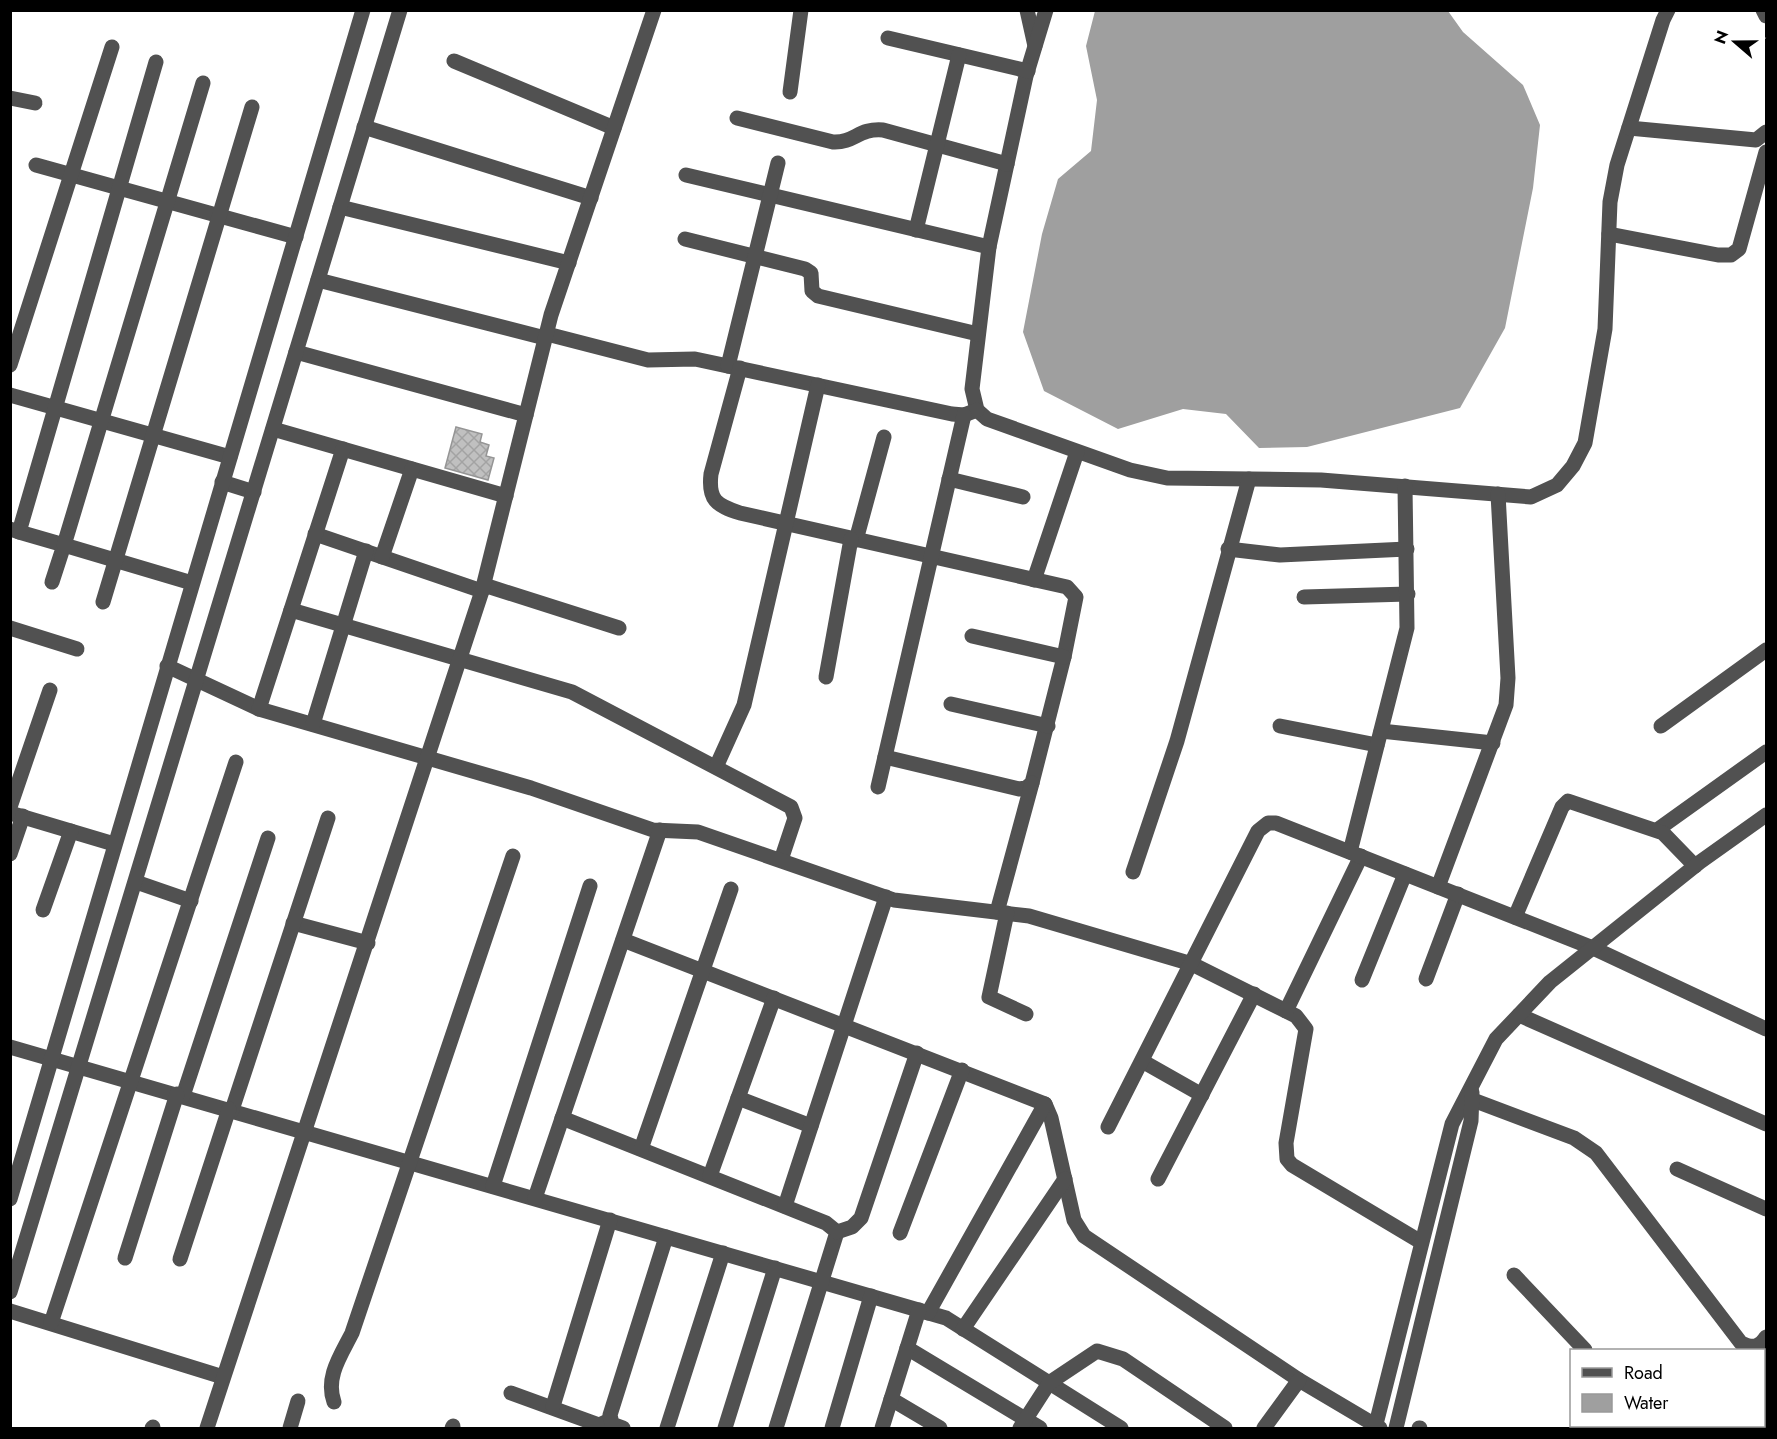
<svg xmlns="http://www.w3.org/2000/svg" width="1777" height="1439" font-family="Jost,sans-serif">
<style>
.water{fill:#9f9f9f}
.building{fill:url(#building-cross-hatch);stroke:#959595;stroke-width:1.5}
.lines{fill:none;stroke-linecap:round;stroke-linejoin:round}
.minor{stroke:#515151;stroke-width:15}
</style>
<defs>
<pattern id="building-cross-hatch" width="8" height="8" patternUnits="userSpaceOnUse" patternTransform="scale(1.5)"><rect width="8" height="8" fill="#c0c0c0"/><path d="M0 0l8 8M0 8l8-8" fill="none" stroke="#a3a3a3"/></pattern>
</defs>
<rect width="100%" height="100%" fill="#fff"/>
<polygon class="water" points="1095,11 1448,11 1463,32 1523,85 1540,125 1533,188 1505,328 1460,408 1307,447 1259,448 1226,414 1183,409 1118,429 1044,391 1023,332 1042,234 1058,179 1091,151 1097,100 1086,46"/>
<polygon class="building" points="456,427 482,434 480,442 489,445 486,456 494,458 488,480 445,468"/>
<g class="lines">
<g class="minor">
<polyline points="1027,10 1035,46"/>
<polyline points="1046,10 1026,76 989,247 972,389 977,410 987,419 1130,470 1167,478 1321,480 1531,497 1557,485 1573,466 1585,443 1605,329 1610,202 1617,165 1663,20 1668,10"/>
<polyline points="1763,10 1766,16"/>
<polyline points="888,38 1028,71"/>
<polyline points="454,61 614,128"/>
<polyline points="790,92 801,10"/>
<polyline points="10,98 35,103"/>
<path d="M737,118L833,142C855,143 858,128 883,130L1007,164"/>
<polyline points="364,127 591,198"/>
<polyline points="1629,128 1756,140 1766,132"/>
<polyline points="36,165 296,237"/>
<polyline points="686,175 989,247"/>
<polyline points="340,207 569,263"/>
<polyline points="916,230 959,55"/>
<polyline points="1609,234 1718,255 1731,255 1739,249 1766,152"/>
<polyline points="685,239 805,269 811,273 812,291 818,296 978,334"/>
<polyline points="318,280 545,338"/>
<polyline points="547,334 648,360 695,359 952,414 964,415 977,410"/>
<polyline points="296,352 526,415"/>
<polyline points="10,365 112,47"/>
<polyline points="728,366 778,163"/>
<path d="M740,368L711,474C708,500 716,505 740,513L1067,587L1076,597L1064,657L1032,783L1026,788L1019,789L885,757"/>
<polyline points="10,395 230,457"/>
<polyline points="273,429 506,496"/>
<polyline points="949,479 1023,497"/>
<polyline points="222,482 254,492"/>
<polyline points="10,529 19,532 156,62"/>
<polyline points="19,532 64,545 52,582"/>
<polyline points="315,534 482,591"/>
<polyline points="856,540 884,437"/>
<polyline points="1228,549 1280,555 1407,549"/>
<polyline points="382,557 412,469"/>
<polyline points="1034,580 1077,452"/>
<polyline points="192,583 64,545 203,83"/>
<polyline points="484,585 619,628"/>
<polyline points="1304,597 1408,594"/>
<polyline points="103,602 252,107"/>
<polyline points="291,610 572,692 791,807 795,818 781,860"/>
<polyline points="10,628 77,649"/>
<polyline points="972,636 1064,657"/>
<polyline points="167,666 259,709 531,788 653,830 698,832 894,900 1029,916 1192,964 1296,1016 1306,1029 1286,1143 1287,1159 1292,1165 1421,1242"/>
<polyline points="826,677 851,539"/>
<polyline points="951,704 1048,726"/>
<polyline points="259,709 343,449"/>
<polyline points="313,724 366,551"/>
<polyline points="1280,726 1377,745"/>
<polyline points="1661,726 1766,650"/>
<polyline points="1381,731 1493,743"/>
<polyline points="716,767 744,705 818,385"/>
<polyline points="878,787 964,415"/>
<polyline points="10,807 50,690"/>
<polyline points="10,813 114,844"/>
<polyline points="1657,830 1766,752"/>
<polyline points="1350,852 1407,628 1405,486"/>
<polyline points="10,854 23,816"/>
<polyline points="1133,872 1177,741 1249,479"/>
<polyline points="136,882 191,901"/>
<polyline points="1438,887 1506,705 1508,678 1498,494"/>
<polyline points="43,910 71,831"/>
<polyline points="997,912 1032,783"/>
<polyline points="1007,913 989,997 1026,1014"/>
<polyline points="1515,917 1562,807 1568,801 1663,833 1695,866"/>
<polyline points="293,923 368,943"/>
<polyline points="623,940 1045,1104 1051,1118 1074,1220 1084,1236 1299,1380 1380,1428"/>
<polyline points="1426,979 1458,894"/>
<polyline points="1362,980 1405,874"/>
<polyline points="1286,1011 1361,856"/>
<polyline points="1519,1015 1766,1124"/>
<polyline points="10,1047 946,1318 1121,1428"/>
<polyline points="1142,1061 1202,1095"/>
<polyline points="183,1096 268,838"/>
<polyline points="738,1098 811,1126"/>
<path d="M1473,1100L1574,1138L1596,1153L1741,1343C1752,1348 1759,1348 1766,1337"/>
<polyline points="232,1110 328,818"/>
<polyline points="562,1118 826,1223 837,1232 776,1428"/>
<polyline points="1108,1127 1258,831 1268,823 1276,823 1593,948 1766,1029"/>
<polyline points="641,1149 731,889"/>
<polyline points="1677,1169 1766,1209"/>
<polyline points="710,1176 774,998"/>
<polyline points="1158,1179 1254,994"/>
<polyline points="493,1186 590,886"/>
<polyline points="535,1198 660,830"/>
<polyline points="10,1199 363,10"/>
<polyline points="785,1206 886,897"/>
<polyline points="837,1232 852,1227 861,1218 917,1053"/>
<polyline points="900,1233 962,1070"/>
<polyline points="125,1258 177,1094"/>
<polyline points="180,1259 229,1109"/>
<polyline points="1514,1275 1585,1350"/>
<polyline points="10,1292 400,10"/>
<polyline points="10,1311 223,1377"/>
<polyline points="928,1313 1045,1104"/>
<polyline points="51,1323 236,762"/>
<polyline points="963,1329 1065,1179"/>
<polyline points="907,1348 1040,1428"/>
<polyline points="511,1393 599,1425 610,1420"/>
<polyline points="891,1399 940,1428"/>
<path d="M334,1402C325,1377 341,1355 352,1333L513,856"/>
<polyline points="553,1406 610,1220"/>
<polyline points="1656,1426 1659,1428"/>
<polyline points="152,1428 153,1427"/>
<polyline points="207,1428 482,591 551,315 654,10"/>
<polyline points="290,1428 298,1401"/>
<polyline points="452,1428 453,1426"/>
<polyline points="623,1428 612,1424 610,1415 666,1237"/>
<polyline points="667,1428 723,1253"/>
<polyline points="725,1428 775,1268"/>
<polyline points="832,1428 871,1296"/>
<polyline points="882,1428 919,1310"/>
<polyline points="1020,1428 1049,1383 1097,1351 1123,1359 1225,1428"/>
<polyline points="1264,1428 1299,1380"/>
<polyline points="1375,1428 1452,1124 1496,1039 1550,982 1700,862 1766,815"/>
<polyline points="1396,1428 1471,1121 1472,1092"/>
<polyline points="1419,1428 1420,1428"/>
</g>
</g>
<rect width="1777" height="1439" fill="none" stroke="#000000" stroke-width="24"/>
<rect x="1570" y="1349" width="195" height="78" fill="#ffffff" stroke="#999999" stroke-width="1.5"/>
<rect x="1582" y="1368" width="30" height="9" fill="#515151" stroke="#999999" stroke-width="1.5"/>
<text x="1624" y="1379" font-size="18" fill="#000000">Road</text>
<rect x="1582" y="1394" width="30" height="18" fill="#9f9f9f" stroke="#999999" stroke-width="1.5"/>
<text x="1624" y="1409" font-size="18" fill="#000000">Water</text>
<g transform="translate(1735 42) rotate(290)" stroke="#ffffff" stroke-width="4.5" paint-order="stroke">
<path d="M0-4.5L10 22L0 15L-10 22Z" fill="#000000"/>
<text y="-9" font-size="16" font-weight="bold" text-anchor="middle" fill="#000000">N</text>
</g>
</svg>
